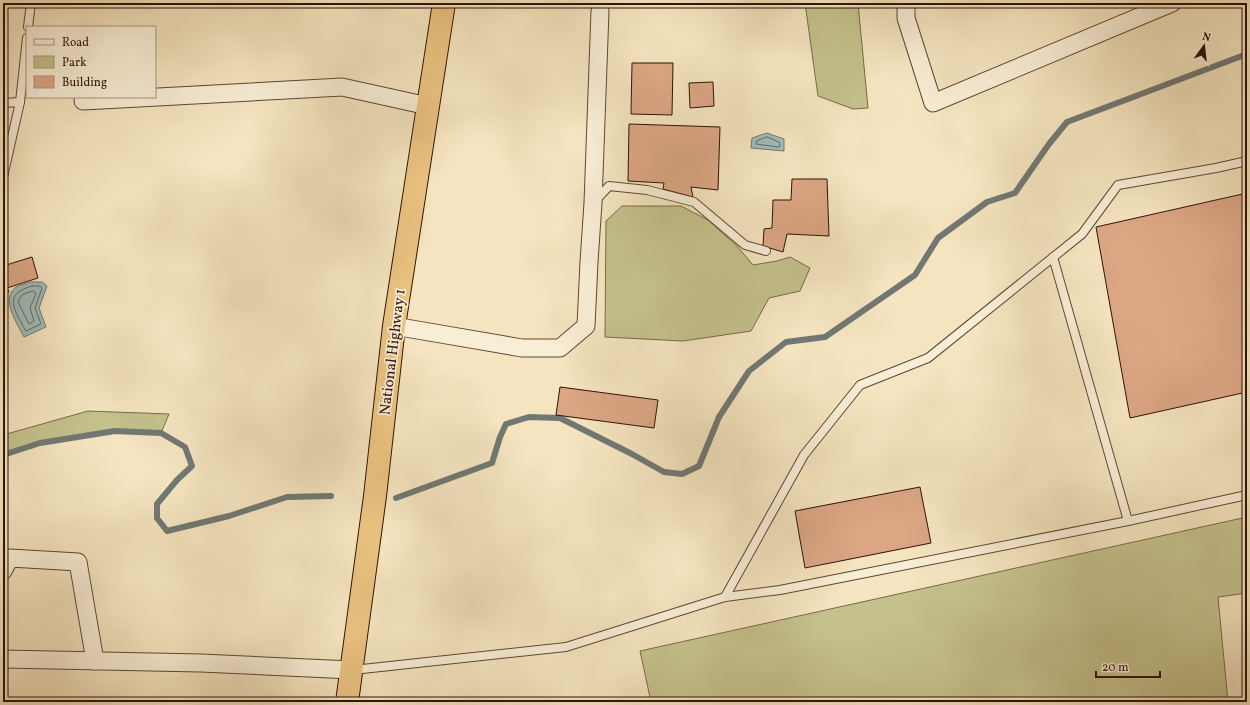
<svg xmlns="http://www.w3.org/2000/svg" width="1250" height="705" font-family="Vollkorn,serif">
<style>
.green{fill:#c4c18c;stroke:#786a49}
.water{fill:#9fbcbb;stroke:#717873}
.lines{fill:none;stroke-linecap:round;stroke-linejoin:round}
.shore{stroke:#666760;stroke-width:1}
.stream{stroke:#717873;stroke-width:6}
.building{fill:#dca685;stroke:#2d1206}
.service-casing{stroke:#5f4634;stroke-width:10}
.minor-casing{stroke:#5f4634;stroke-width:19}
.trunk-casing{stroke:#2d1206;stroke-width:24}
.service{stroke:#f8edd5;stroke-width:8}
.minor{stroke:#f8edd5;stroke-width:17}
.trunk{stroke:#eac280;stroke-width:22}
.labels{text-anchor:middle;stroke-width:3.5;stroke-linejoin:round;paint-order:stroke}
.street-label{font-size:15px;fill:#2d1206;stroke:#f8edd5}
</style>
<rect width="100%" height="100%" fill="#f4e4bf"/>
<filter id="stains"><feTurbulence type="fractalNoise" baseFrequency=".005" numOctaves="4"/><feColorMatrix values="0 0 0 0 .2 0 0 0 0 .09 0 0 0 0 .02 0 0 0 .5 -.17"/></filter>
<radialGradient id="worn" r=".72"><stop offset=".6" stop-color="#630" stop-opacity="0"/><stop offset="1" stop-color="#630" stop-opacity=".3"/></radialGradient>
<g class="green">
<polygon points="805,3 858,3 868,108 853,109 818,96"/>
<polygon points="622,206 681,206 708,220 737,246 753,265 777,261 790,257 810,268 800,291 769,298 751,331 683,341 605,337 606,221"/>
<polygon points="88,411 169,414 161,433 115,431 40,443 3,455 3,435"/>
<polygon points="1247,517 1247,593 1218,597 1228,702 651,702 640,651"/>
</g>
<g class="water">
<polygon points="767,133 784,139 784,151 751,148 752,138"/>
<path d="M31,282H42L47,286L39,308L46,327L24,337C17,323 0,299 16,287C20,285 27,283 31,282Z"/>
</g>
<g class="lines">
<g class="shore">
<polygon points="767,137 779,142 780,146 778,147 756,144 757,141"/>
<path d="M32,286H40L42,288L35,308L41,324L26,331C23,327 21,321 18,317C9,298 13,292 32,286Z"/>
<polygon points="33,291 36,293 30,308 34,321 29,324 18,302 22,295"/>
</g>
<g class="stream">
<polyline points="3,455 40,443 115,431 161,433 185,447 192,466 177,480 157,504 157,518 167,531 229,516 287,497 331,496"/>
<polyline points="396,498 492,463 500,437 506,424 529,417 560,418 632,454 664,472 682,474 699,466 719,417 749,371 786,342 825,337 915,275 938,238 987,202 1015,193 1049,144 1067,122 1247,54"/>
</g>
</g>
<g class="building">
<polygon points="632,63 673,63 672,115 631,114"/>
<polygon points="713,82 714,106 690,108 689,83"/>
<polygon points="629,124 720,127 718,190 691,187 693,197 663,189 664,183 628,181"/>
<polygon points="792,179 827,179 829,236 787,234 783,252 763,246 764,229 772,228 773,200 791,200"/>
<polygon points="1247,193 1247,392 1130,418 1096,227"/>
<polygon points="32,257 38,278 7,288 9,292 3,294 3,266"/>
<polygon points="560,387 658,400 654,428 556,415"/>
<polygon points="920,487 931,543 805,568 795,511"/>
</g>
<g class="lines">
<defs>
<g id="service">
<polyline points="28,27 31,3"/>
<polyline points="3,103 20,102"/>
<polyline points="3,177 20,102 27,38"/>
<polyline points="595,201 609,186 647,190 694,202 745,245 766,251"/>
<polyline points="1053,257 1128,521"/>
<polyline points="725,597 804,455 860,385 928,358 1082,234 1118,185 1216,168 1247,161"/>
<polyline points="353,670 566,647 725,597 780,590 1128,521 1247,495"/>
</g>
<g id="minor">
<polyline points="906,3 906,18 933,103 1172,3"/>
<polyline points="83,101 342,87 428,106"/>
<polyline points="394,326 522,348 560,348 586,326 589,262 593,203 600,11"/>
<polyline points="3,571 10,558 78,562 95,661"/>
<polyline points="3,659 201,663 351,670"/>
</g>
<polyline id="trunk" points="347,702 375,496 394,326 444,3"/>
</defs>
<use href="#service" class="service-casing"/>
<use href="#minor" class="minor-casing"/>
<use href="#trunk" class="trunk-casing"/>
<use href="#service" class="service"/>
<use href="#minor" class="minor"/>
<use href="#trunk" class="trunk"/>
</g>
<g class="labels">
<g class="street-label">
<text transform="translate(392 352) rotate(-83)" y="5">National Highway 1</text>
</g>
</g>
<rect width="1250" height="705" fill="none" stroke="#f4e4bf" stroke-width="16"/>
<rect x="4" y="4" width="1242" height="697" fill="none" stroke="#2d1206" stroke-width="2"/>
<rect x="8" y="8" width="1234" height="689" fill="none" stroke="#2d1206"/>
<rect x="26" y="26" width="130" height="72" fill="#f8edd5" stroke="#a79582"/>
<rect x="34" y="39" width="20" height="6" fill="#f8edd5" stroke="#a79582"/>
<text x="62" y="46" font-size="12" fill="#2d1206">Road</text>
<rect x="34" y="56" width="20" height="12" fill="#c4c18c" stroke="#a79582"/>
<text x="62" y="66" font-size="12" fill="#2d1206">Park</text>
<rect x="34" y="76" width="20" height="12" fill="#dca685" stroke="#a79582"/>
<text x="62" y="86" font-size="12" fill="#2d1206">Building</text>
<g transform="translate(1204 46) rotate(15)" stroke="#f8edd5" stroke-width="3" paint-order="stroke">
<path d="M0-3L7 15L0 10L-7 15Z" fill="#2d1206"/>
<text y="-6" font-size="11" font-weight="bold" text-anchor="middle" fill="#2d1206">N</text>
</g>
<path d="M1096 671v6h64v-6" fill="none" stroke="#2d1206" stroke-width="2"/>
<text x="1102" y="671" font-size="12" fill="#2d1206" stroke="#f8edd5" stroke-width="3" paint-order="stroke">20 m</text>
<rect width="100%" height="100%" filter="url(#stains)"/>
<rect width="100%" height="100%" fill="url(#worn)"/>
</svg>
